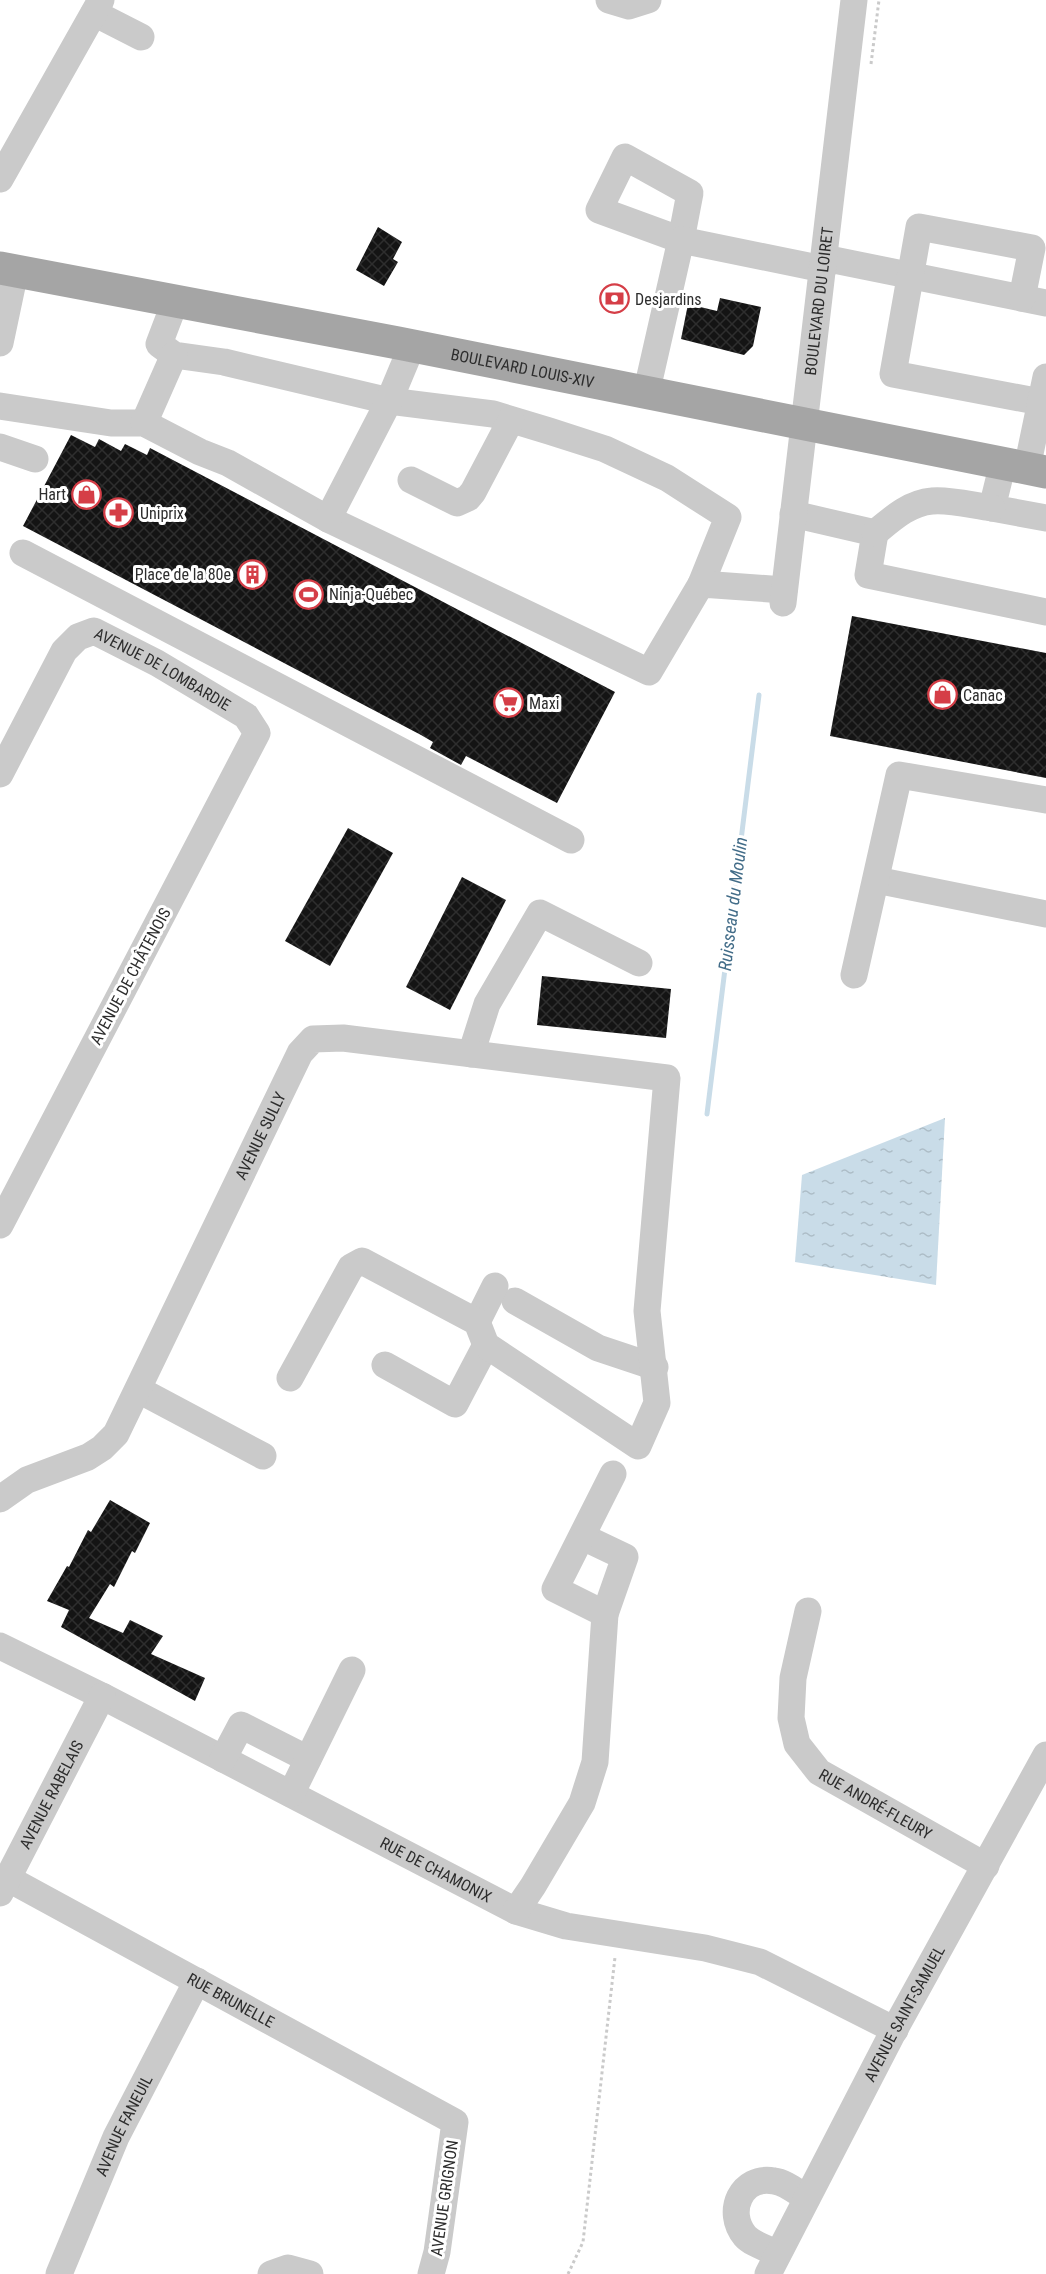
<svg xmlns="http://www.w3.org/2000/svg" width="1046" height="2274" font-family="'Roboto Condensed',sans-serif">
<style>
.water{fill:url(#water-ripples)}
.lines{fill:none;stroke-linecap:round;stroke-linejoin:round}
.stream{stroke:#c9dce8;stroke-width:5}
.building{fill:url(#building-cross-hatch)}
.path{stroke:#cacaca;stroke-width:3;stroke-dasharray:3 3;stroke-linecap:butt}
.minor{stroke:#cacaca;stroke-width:27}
.major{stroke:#a5a5a5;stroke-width:33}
.labels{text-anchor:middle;stroke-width:6;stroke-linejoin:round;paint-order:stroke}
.poi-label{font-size:16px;fill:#2d2d2d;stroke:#fff;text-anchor:start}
.street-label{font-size:16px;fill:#2d2d2d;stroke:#fff}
.water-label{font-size:18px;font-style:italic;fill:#426c88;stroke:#fff}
</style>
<defs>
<pattern id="water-ripples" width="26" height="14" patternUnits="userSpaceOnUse" patternTransform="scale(1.5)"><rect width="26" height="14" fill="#c9dce8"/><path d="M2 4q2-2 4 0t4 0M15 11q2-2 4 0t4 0" fill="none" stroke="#adbdc7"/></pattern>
<pattern id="building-cross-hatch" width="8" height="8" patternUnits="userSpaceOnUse" patternTransform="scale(1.5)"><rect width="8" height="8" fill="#141414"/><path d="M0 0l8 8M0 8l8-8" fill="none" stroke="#2e2e2e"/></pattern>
</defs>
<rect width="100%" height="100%" fill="#fff"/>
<polygon class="water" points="945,1118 936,1285 795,1262 802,1175"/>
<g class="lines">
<polyline class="stream" points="707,1114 759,695"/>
</g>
<g class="building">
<polygon points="378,227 402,242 393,259 398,262 384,286 356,270"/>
<polygon points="720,298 761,307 753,346 744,355 681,339 688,304 717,311"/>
<polygon points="71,435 95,447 99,439 121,451 125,444 147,455 150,448 615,692 557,803 466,756 461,765 430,748 433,742 421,735 23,526"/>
<polygon points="852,616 1046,653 1046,778 830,736"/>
<polygon points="348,828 393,853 330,966 285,941"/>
<polygon points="462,877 506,900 450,1010 406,987"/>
<polygon points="542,976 671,989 666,1038 537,1025"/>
<polygon points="110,1500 150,1523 135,1553 132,1551 114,1587 110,1584 89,1618 123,1633 130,1620 163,1636 151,1654 205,1678 195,1701 61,1627 69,1610 47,1601 67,1566 69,1567 88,1530 91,1532"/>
</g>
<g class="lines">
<g class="path">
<polyline points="871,64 879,0"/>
<polyline points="568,2274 583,2242 615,1957"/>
</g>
<g class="minor">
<polyline points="609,0 629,6 648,0"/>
<polyline points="94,13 141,37"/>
<polygon points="625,157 690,193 681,240 599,210"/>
<polyline points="0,179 101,0"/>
<polyline points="824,258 1046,303"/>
<polyline points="1022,298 1032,248 919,227 893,374 1046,403"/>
<polyline points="175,302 159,344 174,355 224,362 389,401 493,414 549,431 605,449 667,478 728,517 701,584"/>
<polyline points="0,343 15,272"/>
<polyline points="646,394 681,240 823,269"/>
<polyline points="0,406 111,423 144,423 200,452 228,463 328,519 649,672 701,584 784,590"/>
<polyline points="144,423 174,355"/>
<polyline points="0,447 35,459"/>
<polyline points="1003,463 992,508 1046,518"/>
<polyline points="1027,468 1046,377"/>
<polyline points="411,480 457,503 468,498 473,492 511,420"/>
<polyline points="793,514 875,533 868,575 1046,612"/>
<polyline points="328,519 389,401 412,346"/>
<path d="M875,533C892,519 909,503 932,501C949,499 975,506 992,508"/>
<polyline points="23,553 571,840"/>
<path id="s1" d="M783,603L854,0"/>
<path id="s2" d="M0,774L64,651L78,637L94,631L157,663L246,716L257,733L0,1225"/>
<polyline points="876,880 1046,914"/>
<polyline points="854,975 899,775 1046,800"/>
<polyline points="471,1054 487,1004 540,913 639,963"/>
<polyline points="515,1301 598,1348 655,1367"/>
<polyline points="477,1322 495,1286"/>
<polyline points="385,1365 455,1404 486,1345"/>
<polyline points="139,1390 263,1456"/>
<path id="s3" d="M0,1499L27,1480L88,1457L102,1448L116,1434L300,1053L313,1039L343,1038L667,1078L647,1311L657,1403L638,1446L486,1345L477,1322L362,1261L351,1267L290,1378"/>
<polyline points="583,1537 625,1557 605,1614"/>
<path id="s4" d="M808,1611L793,1678L791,1718L797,1744L819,1772L986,1866"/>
<path id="s5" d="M0,1646L102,1696L516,1911L566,1926L705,1948L760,1962L895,2030"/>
<polyline points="223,1759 241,1725 308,1759"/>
<polyline points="291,1794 352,1670"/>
<path id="s6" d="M7,1878L455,2122L437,2252L431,2274"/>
<path id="s7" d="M0,1893L102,1696"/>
<polyline points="516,1911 533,1886 582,1803 595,1762 605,1614 555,1589 613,1474"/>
<path d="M778,2254C769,2249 752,2244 745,2236C725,2212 741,2175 774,2181C785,2182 798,2193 807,2198"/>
<path id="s8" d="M59,2274L116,2137L197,1981"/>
<polyline points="271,2274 288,2268 310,2274"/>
<path id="s9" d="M768,2274L891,2036L1046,1755"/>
</g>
<path class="major" id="s10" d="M0,268L398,343L1046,472"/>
</g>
<defs>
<symbol id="bank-ring" viewBox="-11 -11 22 22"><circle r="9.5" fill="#fff" stroke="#d53e47" stroke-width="1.5"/><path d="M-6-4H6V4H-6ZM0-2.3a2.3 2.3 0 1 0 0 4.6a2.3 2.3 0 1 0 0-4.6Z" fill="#d53e47"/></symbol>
<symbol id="shop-ring" viewBox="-11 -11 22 22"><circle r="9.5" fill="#fff" stroke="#d53e47" stroke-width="1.5"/><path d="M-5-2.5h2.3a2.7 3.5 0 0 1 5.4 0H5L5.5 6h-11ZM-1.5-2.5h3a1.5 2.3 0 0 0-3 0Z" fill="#d53e47"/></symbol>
<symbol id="pharmacy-ring" viewBox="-11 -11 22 22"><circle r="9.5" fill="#fff" stroke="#d53e47" stroke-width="1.5"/><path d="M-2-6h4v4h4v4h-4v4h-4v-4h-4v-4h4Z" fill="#d53e47"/></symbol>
<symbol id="building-ring" viewBox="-11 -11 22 22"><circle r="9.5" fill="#fff" stroke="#d53e47" stroke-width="1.5"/><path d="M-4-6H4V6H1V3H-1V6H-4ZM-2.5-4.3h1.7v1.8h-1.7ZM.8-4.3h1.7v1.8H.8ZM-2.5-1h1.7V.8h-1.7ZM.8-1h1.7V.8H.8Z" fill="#d53e47"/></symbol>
<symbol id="stadium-ring" viewBox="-11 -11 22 22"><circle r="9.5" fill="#fff" stroke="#d53e47" stroke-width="1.5"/><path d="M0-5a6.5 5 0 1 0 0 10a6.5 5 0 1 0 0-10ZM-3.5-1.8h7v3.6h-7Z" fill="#d53e47"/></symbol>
<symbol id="supermarket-ring" viewBox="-11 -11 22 22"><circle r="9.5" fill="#fff" stroke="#d53e47" stroke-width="1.5"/><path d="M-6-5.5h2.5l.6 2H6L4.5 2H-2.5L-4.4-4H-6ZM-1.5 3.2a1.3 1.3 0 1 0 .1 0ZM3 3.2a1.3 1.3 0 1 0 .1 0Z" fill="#d53e47"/></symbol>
</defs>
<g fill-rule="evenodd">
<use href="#bank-ring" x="598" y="282" width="33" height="33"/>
<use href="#shop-ring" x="70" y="478" width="33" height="33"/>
<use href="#pharmacy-ring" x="102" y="496" width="33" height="33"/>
<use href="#building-ring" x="236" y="558" width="33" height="33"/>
<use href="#stadium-ring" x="292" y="578" width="33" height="33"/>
<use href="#shop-ring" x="926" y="678" width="33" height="33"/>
<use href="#supermarket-ring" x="492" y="686" width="33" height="33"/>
</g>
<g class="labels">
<g class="poi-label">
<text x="635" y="305">Desjardins</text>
<text x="66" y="500" text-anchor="end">Hart</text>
<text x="140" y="519">Uniprix</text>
<text x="231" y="580" text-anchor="end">Place de la 80e</text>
<text x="329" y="600">Ninja-Québec</text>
<text x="963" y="701">Canac</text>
<text x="529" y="709">Maxi</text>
</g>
<g class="street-label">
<text dy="6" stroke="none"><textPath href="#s1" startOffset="304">BOULEVARD DU LOIRET</textPath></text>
<text dy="6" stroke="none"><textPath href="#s10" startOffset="532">BOULEVARD LOUIS-XIV</textPath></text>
<text dy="6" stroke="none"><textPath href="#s2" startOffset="254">AVENUE DE LOMBARDIE</textPath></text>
<text transform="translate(130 976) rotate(-62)" y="6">AVENUE DE CHÂTENOIS</text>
<text dy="6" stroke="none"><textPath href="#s3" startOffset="466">AVENUE SULLY</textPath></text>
<text dy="6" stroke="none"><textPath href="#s7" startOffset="111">AVENUE RABELAIS</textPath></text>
<text dy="6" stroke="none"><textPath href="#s4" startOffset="236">RUE ANDRÉ-FLEURY</textPath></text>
<text dy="6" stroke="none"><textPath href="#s5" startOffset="490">RUE DE CHAMONIX</textPath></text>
<text dy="6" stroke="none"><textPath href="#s6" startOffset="255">RUE BRUNELLE</textPath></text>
<text dy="6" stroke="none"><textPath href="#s9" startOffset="294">AVENUE SAINT-SAMUEL</textPath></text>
<text dy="6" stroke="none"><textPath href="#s8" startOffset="162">AVENUE FANEUIL</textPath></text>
<text transform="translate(444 2198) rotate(-82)" y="6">AVENUE GRIGNON</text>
</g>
<g class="water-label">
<text transform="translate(733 904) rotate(-83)" y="6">Ruisseau du Moulin</text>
</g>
</g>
</svg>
